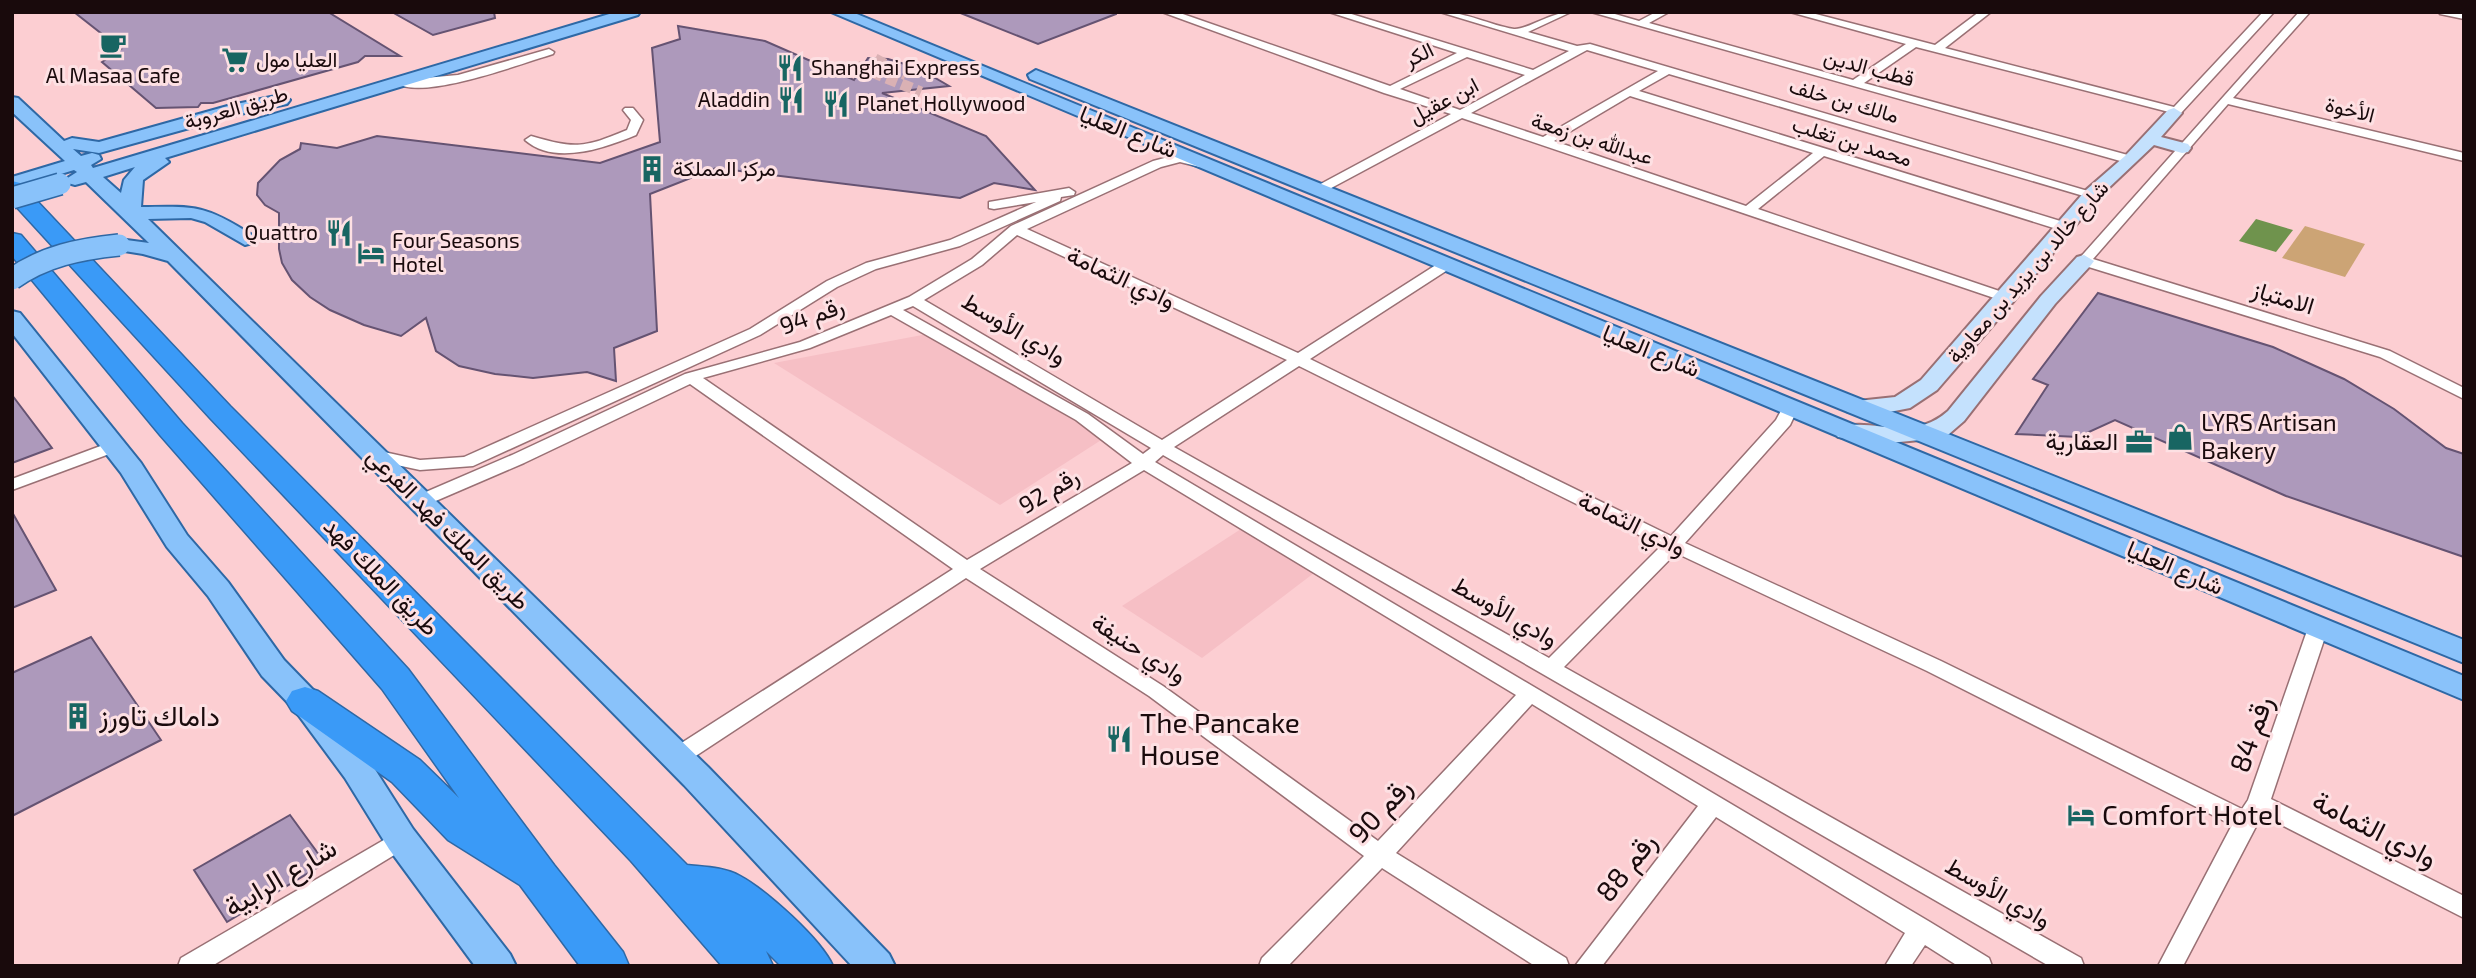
<svg xmlns="http://www.w3.org/2000/svg" width="2476" height="978" font-family="'Exo 2',Vazirmatn,sans-serif">
<style>
.built{fill:#f6bfc5}
.green{fill:#cca475}
.water{fill:#6f934d}
.building{fill:#ad99bb;stroke:#655372;stroke-width:2}
.lines{fill:none;stroke-linecap:round;stroke-linejoin:round}
.street-tunnel{stroke:#dab1b4;stroke-width:11;stroke-dasharray:11 5;stroke-linecap:butt}
.street-casing{stroke:#997074;stroke-width:3}
.secondary-casing{stroke:#997074;stroke-width:4}
.primary-casing{stroke:#2e68a5;stroke-width:4}
.highway-casing{stroke:#2e68a5;stroke-width:3}
.street{fill:#fff;fill-rule:evenodd}
.secondary{fill:#c4e1fd;fill-rule:evenodd}
.primary{fill:#89c2fa;fill-rule:evenodd}
.highway{fill:#3a9af7;fill-rule:evenodd}
.primary-bridge-casing{stroke:#2e68a5;stroke-width:24;stroke-linecap:butt}
.primary-bridge{stroke:#89c2fa;stroke-width:21}
.labels{text-anchor:middle;stroke-width:6;stroke-linejoin:round;paint-order:stroke}
.far-street-label{font-size:21px;fill:#190a0c;stroke:#fde0e3}
.far-poi-label{font-size:21px;fill:#190a0c;stroke:#fde0e3;text-anchor:start}
.street-label{font-size:24px;fill:#190a0c;stroke:#fde0e3}
.poi-label{font-size:24px;fill:#190a0c;stroke:#fde0e3;text-anchor:start}
.near-poi-label{font-size:28px;fill:#190a0c;stroke:#fde0e3;text-anchor:start}
.near-street-label{font-size:28px;fill:#190a0c;stroke:#fde0e3}
</style>
<rect width="100%" height="100%" fill="#fcced2"/>
<g class="built">
<polygon points="938,332 1109,435 1000,505 774,363"/>
<polygon points="1241,529 1314,573 1202,658 1122,606"/>
</g>
<polygon class="green" points="2305,226 2365,244 2345,277 2282,258"/>
<polygon class="water" points="2256,219 2293,230 2276,252 2239,241"/>
<g class="building">
<polygon points="74,12 328,12 400,56 365,56 358,62 213,103 201,103 198,107 156,108 102,62 121,49"/>
<polygon points="392,12 494,12 495,18 433,35"/>
<polygon points="958,12 1116,12 1116,14 1038,44"/>
<polygon points="678,26 765,41 854,80 868,58 888,59 918,68 949,86 882,93 986,136 1035,190 994,183 960,198 716,168 650,194 657,331 614,348 616,381 587,372 533,378 495,374 459,366 436,351 426,318 401,336 364,325 330,310 310,297 292,280 282,263 279,249 279,213 265,205 257,195 258,183 280,160 300,149 301,143 337,148 377,136 600,163 660,142 652,48 680,39"/>
<polygon points="2098,293 2273,347 2344,379 2394,409 2446,448 2464,454 2464,557 2286,496 2115,420 2078,437 2016,434 2048,385 2033,379"/>
<polygon points="12,395 52,448 12,463"/>
<polygon points="12,512 56,590 12,608"/>
<polygon points="91,637 161,740 12,816 12,673"/>
<polygon points="290,815 325,863 227,922 194,870"/>
</g>
<g class="lines">
<g class="street-tunnel">
<polyline points="875,59 906,75"/>
<polyline points="857,66 921,92"/>
</g>
<defs>
<g id="street">
<path d="M1162,12H1177L1390,86L1457,53L1329,12H1345L1533,70L1569,51L1440,12C1467,12 1489,25 1514,29C1527,30 1551,12 1571,12L1528,32L1577,46L1590,44L2098,194L2097,197H2087L1669,74L1639,91L2070,224L2072,227L2070,230H2060L1824,156L1758,209L2011,295L2013,298L2011,301L2006,302L1462,118L1320,194L1315,193V187L1451,114L1384,93ZM1587,50L1658,71L1543,137L1471,113ZM1467,57L1525,75L1460,110L1400,89ZM1630,96L1813,153L1746,206L1554,141Z"/>
<polygon points="1591,12 1608,12 1639,21 1656,12 1669,12 1649,23 1853,80 1906,44 1790,12 1808,12 1935,45 1979,12 1991,12 1945,48 2174,107 2263,12 2274,12 2181,113 2174,116 2169,112 1916,47 1864,83 2135,157 2137,160 2131,164"/>
<polygon points="2299,12 2310,12 2233,98 2464,153 2464,161 2228,104 2093,259 2390,351 2464,388 2464,399 2380,357 2079,264 2077,261"/>
<polygon points="2439,12 2464,13 2464,19 2440,14"/>
<path d="M549,49L554,52L553,54C523,63 422,101 397,83L403,80L458,75Z"/>
<path d="M625,108H633L643,120L636,135C604,148 555,166 525,140L531,136C575,149 584,148 627,130L631,120L623,110Z"/>
<path d="M1180,154L1206,163L1200,167L1180,162L1161,167L1027,229L1298,353L1439,263H1449V269L1310,359L1671,536L1776,420L1784,405H1796L1798,408L1790,425L1685,543L1941,661L2242,809L2248,800L2308,628L2311,623H2325L2328,628L2271,799L2464,896V918L2262,815L2183,966H2158L2232,825L1927,671L1676,553L1564,667L2081,958L2084,966H2049L1163,455L1155,462L1930,922L1989,958L1992,966H1958L1925,945L1911,966H1885L1905,933L1716,817L1602,966H1575L1698,806L1532,704L1396,853L1566,958L1569,966H1535L1382,868L1288,966H1259L1262,958L1364,856L1149,696L966,578L685,763L677,765L669,763L666,757L669,751L953,569L690,384L524,463L424,506L418,508L409,502L412,498L512,455L685,374L800,342L909,297L972,259L1011,226L1153,161ZM1017,235L1287,360L1162,440L924,300L982,265ZM913,306L1151,448L1143,454L1088,414L903,310ZM891,315L1076,420L1132,463L967,560L703,378L810,348ZM1299,366L1661,546L1549,658L1174,447ZM1144,470L1516,695L1378,841L1163,686L980,569Z"/>
<polygon points="1069,188 1075,192 1074,195 1061,197 1060,201 960,246 876,269 837,287 760,335 473,466 420,470 369,459 367,455 375,450 420,460 464,457 750,329 827,281 866,263 950,240 1036,202 994,209 989,208 989,202"/>
<polygon points="114,441 122,446 120,450 12,490 12,479"/>
<polygon points="401,830 409,832 412,839 409,846 212,966 178,966 181,958"/>
</g>
<g id="secondary">
<polygon points="2174,108 2182,113 2161,137 2188,144 2191,148 2188,152 2182,153 2154,145 2098,198 2013,302 1937,390 1910,408 1879,414 1848,412 1845,407 1848,402 1895,397 1921,380 2086,190 2125,156 2168,110"/>
<path d="M2084,255L2094,261L2091,265L2055,304L1964,421L1949,434L1920,440L1889,443L1838,437L1834,432L1838,427C1877,417 1910,444 1948,411L2041,296L2077,257Z"/>
</g>
<g id="primary">
<path d="M616,12H640L638,15L165,158L169,162L143,180L141,207C196,206 205,205 252,235L255,239L252,243L245,245L205,222L191,218L148,219L708,767L889,954L895,966H852L684,785L168,261L143,254L112,249L109,245L112,241L119,239L149,243L86,182L75,185L68,183L66,179L77,172L74,170L12,189V177L65,161L12,112V97L18,98L64,141L72,138L99,142L231,105L281,95L290,100L287,104L240,114L99,153L73,149L81,156L92,153L99,155L101,159L91,165L93,168ZM135,167L124,180L121,193L103,177Z"/>
<polygon points="831,12 852,12 2464,676 2464,700"/>
<polygon points="1036,70 2464,640 2464,663 1030,79 1028,75"/>
<polygon points="12,311 20,313 141,463 187,535 228,582 284,660 316,693 369,760 413,829 510,954 516,966 475,966 389,849 345,778 294,709 262,676 208,596 167,547 121,473 12,333"/>
</g>
<g id="highway">
<path d="M12,181L20,183L230,406L687,865C704,867 724,867 740,876C766,890 821,939 833,966H781L766,951L773,966H722L631,861L210,418L12,202Z"/>
<polygon points="12,233 21,235 182,423 408,669 554,865 623,952 629,966 580,966 520,885 448,840 392,782 292,711 286,701 292,691 305,687 318,691 420,760 459,798 382,689 160,435 12,256"/>
</g>
</defs>
<use href="#street" class="street-casing"/>
<use href="#secondary" class="secondary-casing"/>
<use href="#primary" class="primary-casing"/>
<use href="#highway" class="highway-casing"/>
<use href="#street" class="street"/>
<use href="#secondary" class="secondary"/>
<use href="#primary" class="primary"/>
<use href="#highway" class="highway"/>
<defs>
<g id="primary-bridge">
<polyline points="12,198 60,184"/>
<path d="M12,279C44,256 80,249 119,245"/>
</g>
</defs>
<use href="#primary-bridge" class="primary-bridge-casing"/>
<use href="#primary-bridge" class="primary-bridge"/>
</g>
<defs>
<symbol id="cafe-bare" viewBox="-9 -9 18 18"><path d="M-5.5-4.5H6V0H3Q3 3.5 0 3.5H-2.5Q-5.5 3.5-5.5 0ZM3-3.2v2h1.7v-2ZM-6 4.5H4V6H-6Z" fill="#186562" stroke="#fde0e3" stroke-width="2.5" paint-order="stroke"/></symbol>
<symbol id="supermarket-bare" viewBox="-9 -9 18 18"><path d="M-6-5.5h2.5l.6 2H6L4.5 2H-2.5L-4.4-4H-6ZM-1.5 3.2a1.3 1.3 0 1 0 .1 0ZM3 3.2a1.3 1.3 0 1 0 .1 0Z" fill="#186562" stroke="#fde0e3" stroke-width="2.5" paint-order="stroke"/></symbol>
<symbol id="restaurant-bare" viewBox="-9 -9 18 18"><path d="M-5-6h1v4h1v-4h1v4h1v-4h1v5L-1.5 .5V6h-2V.5L-5-1ZM5-6V6H3V1.5H1.5Q1.5-4 5-6Z" fill="#186562" stroke="#fde0e3" stroke-width="2.5" paint-order="stroke"/></symbol>
<symbol id="building-bare" viewBox="-9 -9 18 18"><path d="M-4-6H4V6H1V3H-1V6H-4ZM-2.5-4.3h1.7v1.8h-1.7ZM.8-4.3h1.7v1.8H.8ZM-2.5-1h1.7V.8h-1.7ZM.8-1h1.7V.8H.8Z" fill="#186562" stroke="#fde0e3" stroke-width="2.5" paint-order="stroke"/></symbol>
<symbol id="hotel-bare" viewBox="-9 -9 18 18"><path d="M-6-4.5h1.5V1H6V5H4.5V3h-9V5H-6ZM-4 0a1.8 1.8 0 1 1 3.6 0ZM.5 0V-2.5h3Q6-2.5 6 0Z" fill="#186562" stroke="#fde0e3" stroke-width="2.5" paint-order="stroke"/></symbol>
<symbol id="shop-bare" viewBox="-9 -9 18 18"><path d="M-5-2.5h2.3a2.7 3.5 0 0 1 5.4 0H5L5.5 6h-11ZM-1.5-2.5h3a1.5 2.3 0 0 0-3 0Z" fill="#186562" stroke="#fde0e3" stroke-width="2.5" paint-order="stroke"/></symbol>
<symbol id="office-bare" viewBox="-9 -9 18 18"><path d="M-6-3h4V-5.5h4V-3h4V5H-6ZM-1-4.5V-3h2v-1.5ZM-6 0V1H6V0Z" fill="#186562" stroke="#fde0e3" stroke-width="2.5" paint-order="stroke"/></symbol>
</defs>
<g fill-rule="evenodd">
<use href="#cafe-bare" x="94" y="26" width="38" height="38"/>
<use href="#supermarket-bare" x="216" y="41" width="38" height="38"/>
<use href="#restaurant-bare" x="771" y="49" width="38" height="38"/>
<use href="#restaurant-bare" x="772" y="81" width="38" height="38"/>
<use href="#restaurant-bare" x="817" y="85" width="38" height="38"/>
<use href="#building-bare" x="633" y="150" width="38" height="38"/>
<use href="#restaurant-bare" x="320" y="214" width="38" height="38"/>
<use href="#hotel-bare" x="352" y="234" width="38" height="38"/>
<use href="#shop-bare" x="2161" y="418" width="38" height="38"/>
<use href="#office-bare" x="2120" y="423" width="38" height="38"/>
<use href="#building-bare" x="59" y="697" width="38" height="38"/>
<use href="#restaurant-bare" x="1100" y="720" width="38" height="38"/>
<use href="#hotel-bare" x="2062" y="796" width="38" height="38"/>
</g>
<g class="labels">
<g class="far-street-label">
<text transform="translate(1419 55) rotate(-26)" y="7">الكر</text>
<text transform="translate(1869 68) rotate(15)" y="7">قطب الدين</text>
<text transform="translate(1444 101) rotate(-28)" y="7">ابن عقيل</text>
<text transform="translate(1844 101) rotate(16)" y="7">مالك بن خلف</text>
<text transform="translate(236 108) rotate(-16)" y="7">طريق العروبة</text>
<text transform="translate(2350 110) rotate(14)" y="7">الأخوة</text>
<text transform="translate(1592 139) rotate(18)" y="7">عبدالله بن زمعة</text>
<text transform="translate(1852 142) rotate(17)" y="7">محمد بن تغلب</text>
<text transform="translate(2028 272) rotate(-49)" y="7">شارع خالد بن يزيد بن معاوية</text>
</g>
<g class="far-poi-label">
<text x="256" y="67">العليا مول</text>
<text x="811" y="75">Shanghai Express</text>
<text x="113" y="83" text-anchor="middle">Al Masaa Cafe</text>
<text x="770" y="107" text-anchor="end">Aladdin</text>
<text x="857" y="111">Planet Hollywood</text>
<text x="673" y="176">مركز المملكة</text>
<text x="318" y="240" text-anchor="end">Quattro</text>
<text x="392" y="248">Four Seasons<tspan x="392" dy="24">Hotel</tspan></text>
</g>
<g class="street-label">
<text transform="translate(1128 132) rotate(22)" y="8">شارع العليا</text>
<text transform="translate(1121 278) rotate(25)" y="8">وادي الثمامة</text>
<text transform="translate(2283 298) rotate(17)" y="8">الامتياز</text>
<text transform="translate(812 316) rotate(-20)" y="8">رقم 94</text>
<text transform="translate(1014 329) rotate(31)" y="8">وادي الأوسط</text>
<text transform="translate(1651 351) rotate(22)" y="8">شارع العليا</text>
<text transform="translate(1049 491) rotate(-31)" y="8">رقم 92</text>
<text transform="translate(1632 524) rotate(26)" y="8">وادي الثمامة</text>
<text transform="translate(448 529) rotate(45)" y="8">طريق الملك فهد الفرعي</text>
<text transform="translate(2175 568) rotate(23)" y="8">شارع العليا</text>
<text transform="translate(381 577) rotate(46)" y="8">طريق الملك فهد</text>
<text transform="translate(1505 612) rotate(30)" y="8">وادي الأوسط</text>
<text transform="translate(1139 649) rotate(33)" y="8">وادي حنيفة</text>
<text transform="translate(1998 893) rotate(30)" y="8">وادي الأوسط</text>
</g>
<g class="poi-label">
<text x="2201" y="431">LYRS Artisan<tspan x="2201" dy="28">Bakery</tspan></text>
<text x="2118" y="450" text-anchor="end">العقارية</text>
</g>
<g class="near-poi-label">
<text x="99" y="726">داماك تاورز</text>
<text x="1140" y="733">The Pancake<tspan x="1140" dy="32">House</tspan></text>
<text x="2102" y="825">Comfort Hotel</text>
</g>
<g class="near-street-label">
<text transform="translate(2251 734) rotate(-71)" y="10">رقم 84</text>
<text transform="translate(1380 810) rotate(-47)" y="10">رقم 90</text>
<text transform="translate(2375 829) rotate(27)" y="10">وادي الثمامة</text>
<text transform="translate(1626 867) rotate(-52)" y="10">رقم 88</text>
<text transform="translate(280 877) rotate(-31)" y="10">شارع الرابية</text>
</g>
</g>
<rect width="2476" height="978" fill="none" stroke="#190a0c" stroke-width="28"/>
</svg>
